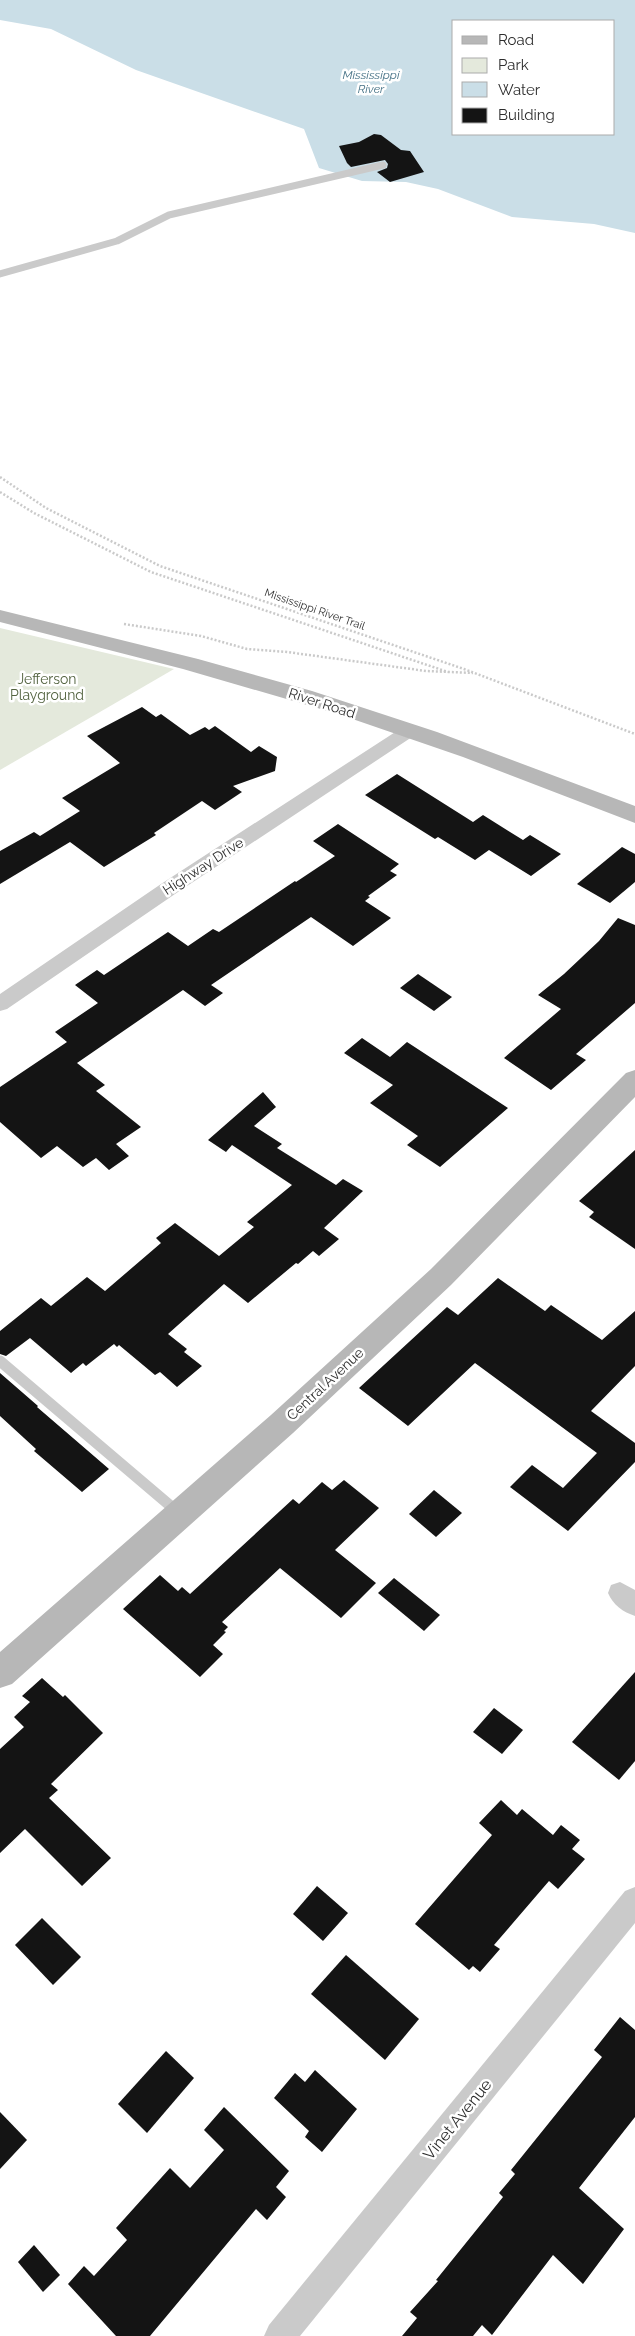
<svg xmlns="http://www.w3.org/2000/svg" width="635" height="2336" font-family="Raleway,sans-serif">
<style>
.green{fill:#e4e9dc}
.water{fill:#cadee7;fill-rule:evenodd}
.building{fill:#141414}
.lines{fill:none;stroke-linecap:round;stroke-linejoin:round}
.path{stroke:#cacaca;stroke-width:2.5;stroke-dasharray:2 2;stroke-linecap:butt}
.service-far1{stroke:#cacaca;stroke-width:7}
.service{stroke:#cacaca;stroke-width:11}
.minor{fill:#cacaca;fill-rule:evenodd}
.secondary{fill:#b7b7b7;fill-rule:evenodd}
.labels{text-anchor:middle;stroke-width:5;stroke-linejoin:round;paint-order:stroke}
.far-street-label{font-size:11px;fill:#2d2d2d;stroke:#fff}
.far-water-label{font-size:12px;font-style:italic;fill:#457185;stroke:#fff}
.park-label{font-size:14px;fill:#536340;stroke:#fff}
.street-label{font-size:14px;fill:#2d2d2d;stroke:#fff}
.near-street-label{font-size:16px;fill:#2d2d2d;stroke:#fff}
</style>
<rect width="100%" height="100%" fill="#fff"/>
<polygon class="green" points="0,628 174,669 0,770"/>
<path class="water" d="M0,0H635V233L594,224L512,217L438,189L406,182L362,181L319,168L304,129L136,70L51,29L0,20ZM454,21H614V134H454Z"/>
<g class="building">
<polygon points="374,134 381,135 401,150 410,151 424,172 390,182 377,172 387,168 388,164 385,160 351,167 347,163 339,146 359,142"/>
<polygon points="142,707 156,717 161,714 190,735 205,727 209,730 215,726 251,752 259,746 277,757 275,771 233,786 242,792 215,810 202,801 154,833 156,835 104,867 70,842 0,884 0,851 34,832 40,836 80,811 62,798 120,763 87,736"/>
<polygon points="397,774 473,822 483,815 523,840 530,835 561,854 531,876 489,850 475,860 438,837 435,839 365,795"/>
<polygon points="338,824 399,864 390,871 397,875 368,896 370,897 365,901 391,918 353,946 311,917 211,985 223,993 205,1006 183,990 77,1063 105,1085 96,1091 141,1127 116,1144 129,1156 109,1170 96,1158 83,1167 57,1146 41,1158 0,1122 0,1087 67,1042 55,1032 98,1003 75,985 97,970 104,975 168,932 188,946 213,929 219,932 295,881 296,882 335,856 313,841"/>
<polygon points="622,847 635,854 635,882 610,903 577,884"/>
<polygon points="618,918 635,925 635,1003 576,1054 586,1060 551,1090 504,1058 561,1009 538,995 564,974 599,941"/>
<polygon points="418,974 452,997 434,1011 400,988"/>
<polygon points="362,1038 390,1057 407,1042 508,1108 440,1167 407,1145 418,1136 370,1103 393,1085 344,1053"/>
<polygon points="263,1092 276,1107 254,1126 282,1144 277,1148 336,1185 343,1179 363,1191 324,1228 339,1239 319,1256 313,1251 298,1264 296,1263 248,1303 224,1284 168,1334 187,1349 184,1352 202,1366 177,1387 160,1372 155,1375 119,1345 117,1347 114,1344 86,1366 83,1363 71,1373 30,1338 6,1356 0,1354 0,1331 41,1298 51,1306 87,1277 105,1291 161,1243 156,1238 175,1223 219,1256 254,1227 247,1222 292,1185 232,1145 226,1152 208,1140"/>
<polygon points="635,1150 635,1249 589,1217 594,1212 579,1201"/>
<polygon points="498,1278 545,1311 551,1305 602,1340 635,1311 635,1366 591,1411 635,1443 635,1462 568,1531 510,1487 532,1465 563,1488 597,1453 475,1363 408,1426 359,1388 447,1307 458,1315"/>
<polygon points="0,1373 38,1406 37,1407 109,1469 82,1492 34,1451 36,1449 0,1416"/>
<polygon points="344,1480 379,1508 335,1550 376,1583 341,1618 280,1568 222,1622 228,1627 224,1631 226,1632 213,1645 223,1654 200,1677 123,1609 160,1575 178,1591 182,1587 190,1594 293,1499 299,1504 322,1482 332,1490"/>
<polygon points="434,1490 462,1513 436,1537 409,1514"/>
<polygon points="394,1578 440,1615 424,1631 378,1593"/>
<polygon points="635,1672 635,1761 619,1780 572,1742"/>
<polygon points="42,1678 63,1697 65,1695 103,1733 51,1784 58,1790 49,1798 111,1858 82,1886 25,1829 0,1853 0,1749 24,1727 14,1717 30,1702 22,1696"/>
<polygon points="494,1708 523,1730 502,1754 473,1732"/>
<polygon points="501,1800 517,1815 522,1809 553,1835 561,1825 580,1840 572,1849 585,1859 558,1889 549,1881 494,1945 500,1949 480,1972 473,1966 469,1970 415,1924 492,1835 479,1823"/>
<polygon points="317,1886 348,1913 323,1941 293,1914"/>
<polygon points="42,1918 81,1957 53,1985 15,1945"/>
<polygon points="346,1955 419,2019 385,2060 311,1994"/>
<polygon points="620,2017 635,2030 635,2117 579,2188 624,2229 583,2284 553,2255 492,2335 482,2325 473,2336 402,2336 417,2318 410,2312 438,2281 436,2280 503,2197 499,2193 515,2174 511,2170 602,2057 594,2050"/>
<polygon points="166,2051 194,2078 147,2133 118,2104"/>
<polygon points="315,2070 357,2109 322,2152 305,2137 309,2131 274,2098 295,2073 305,2082"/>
<polygon points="224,2107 289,2171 276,2187 286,2197 267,2220 256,2209 150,2336 116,2336 68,2284 84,2266 94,2276 127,2240 116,2228 170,2168 190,2188 224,2150 204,2130"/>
<polygon points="0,2112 27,2140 0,2169"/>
<polygon points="34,2245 60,2275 43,2292 18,2262"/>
</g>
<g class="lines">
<g class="path">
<polyline points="0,477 46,508 160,566 464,669 635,734"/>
<polyline points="0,492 34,513 151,572 448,672"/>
<polyline points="124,624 201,636 247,649 287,652 426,671 473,673"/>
</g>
<polyline class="service-far1" points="0,274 117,241 169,215 383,165"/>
<polyline class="service" points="0,1361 180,1514"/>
<g class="minor">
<polygon points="409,725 415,727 418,731 415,735 175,894 7,1009 0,1011 0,994 161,884 403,727"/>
<path d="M620,1582L635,1590V1616C623,1612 613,1605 608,1593L611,1585Z"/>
<polygon points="635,1887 635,1923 300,2336 264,2336 269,2325 625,1891"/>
</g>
<g class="secondary">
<polygon points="0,610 198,659 312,691 437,732 635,806 635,823 463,757 338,714 183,669 0,622"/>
<polygon points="635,1070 635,1097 451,1285 293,1433 12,1684 0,1688 0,1652 271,1415 431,1269 626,1073"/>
</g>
</g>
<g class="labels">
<g class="far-street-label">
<text transform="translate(315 609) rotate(19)" y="4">Mississippi River Trail</text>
</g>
<g class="far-water-label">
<text x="371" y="79">Mississippi<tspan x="371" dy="14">River</tspan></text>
</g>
<g class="park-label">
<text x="47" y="684">Jefferson<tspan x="47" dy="16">Playground</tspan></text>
</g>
<g class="street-label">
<text transform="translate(322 703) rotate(18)" y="5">River Road</text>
<text transform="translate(203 866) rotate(-33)" y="5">Highway Drive</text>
<text transform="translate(325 1384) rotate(-43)" y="5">Central Avenue</text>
</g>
<g class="near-street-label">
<text transform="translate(457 2119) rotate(-51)" y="6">Vinet Avenue</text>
</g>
</g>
<rect x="452" y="20" width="162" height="115" fill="#ffffff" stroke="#ababab"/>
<rect x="462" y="36" width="25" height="8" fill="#b7b7b7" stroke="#ababab"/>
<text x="498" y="45" font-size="15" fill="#2d2d2d">Road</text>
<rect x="462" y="58" width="25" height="15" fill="#e4e9dc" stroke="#ababab"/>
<text x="498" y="70" font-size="15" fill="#2d2d2d">Park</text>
<rect x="462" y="82" width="25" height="15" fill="#cadee7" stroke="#ababab"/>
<text x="498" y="95" font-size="15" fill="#2d2d2d">Water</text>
<rect x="462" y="108" width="25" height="15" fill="#141414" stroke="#ababab"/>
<text x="498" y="120" font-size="15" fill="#2d2d2d">Building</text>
</svg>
